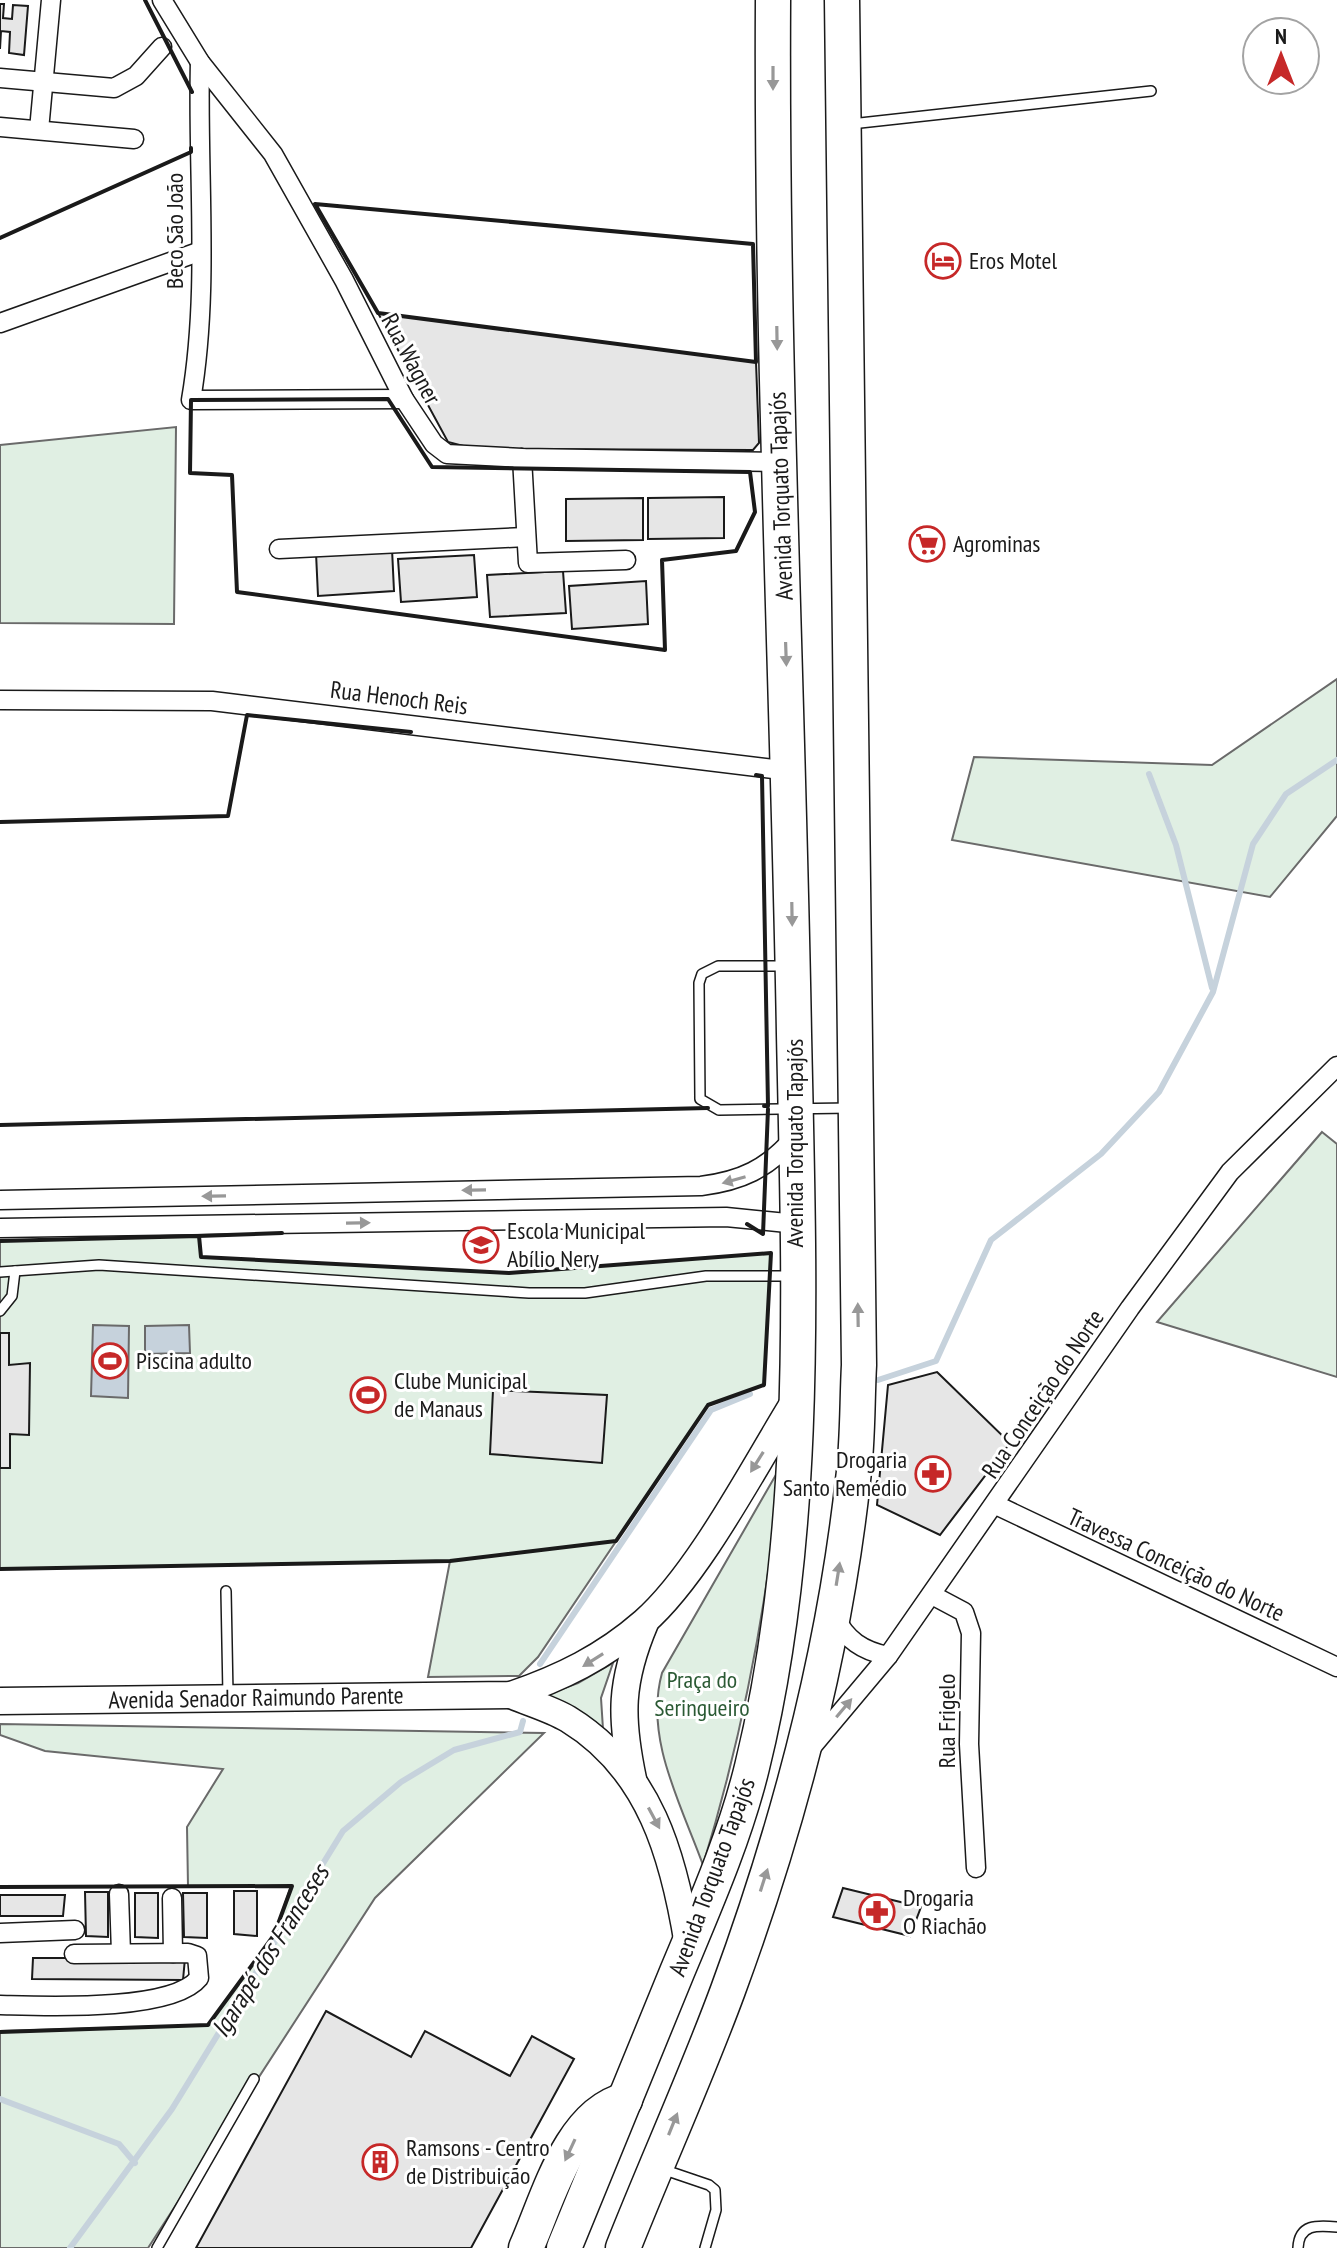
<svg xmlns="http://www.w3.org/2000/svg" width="1337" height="2248" font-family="'PT Sans Narrow',sans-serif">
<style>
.green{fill:#e0efe3;stroke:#6a6a6a;stroke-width:2}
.water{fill:#c6d2dc;stroke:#6a6a6a;stroke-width:2}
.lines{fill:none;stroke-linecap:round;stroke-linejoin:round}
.stream{stroke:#c6d2dc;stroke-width:6}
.building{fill:#e6e6e6;stroke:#1a1a1a;stroke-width:2}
.lane-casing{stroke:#1a1a1a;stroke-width:12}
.street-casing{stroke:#1a1a1a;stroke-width:21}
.secondary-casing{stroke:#1a1a1a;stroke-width:29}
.highway-casing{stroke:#1a1a1a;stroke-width:37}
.lane{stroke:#fff;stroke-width:9}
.street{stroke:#fff;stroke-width:18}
.secondary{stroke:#fff;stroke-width:26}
.highway{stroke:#fff;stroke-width:34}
.wall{stroke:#1a1a1a;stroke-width:4}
.oneway{fill:#989898}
.labels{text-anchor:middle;stroke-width:6;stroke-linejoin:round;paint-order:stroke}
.street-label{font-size:24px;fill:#1a1a1a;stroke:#fff}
.poi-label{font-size:24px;fill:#1a1a1a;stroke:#fff;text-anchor:start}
.park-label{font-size:24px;fill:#2b5a34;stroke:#fff}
.water-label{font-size:26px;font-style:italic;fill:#1a1a1a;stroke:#fff}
</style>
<rect width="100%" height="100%" fill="#fff"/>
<g class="green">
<polygon points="176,427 174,624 0,623 0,445"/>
<polygon points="1337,679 1337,816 1270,897 952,840 974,757 1212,765"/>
<polygon points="1322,1132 1337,1144 1337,1377 1157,1322"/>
<polygon points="199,1236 201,1257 509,1273 771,1253 764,1385 708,1405 538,1657 519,1676 428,1677 450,1561 0,1569 0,1241"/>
<path d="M781,1466C768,1602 743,1734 703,1865C681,1804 644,1738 662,1673Z"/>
<polygon points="613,1663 601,1698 603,1729 540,1697 578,1683"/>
<polygon points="0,1724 544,1733 375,1898 148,2248 0,2248 0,2031 208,2025 274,1935 291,1886 188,1886 187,1827 223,1769 45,1751 0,1735"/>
</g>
<g class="water">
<polygon points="93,1325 129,1326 128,1398 91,1396"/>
<polygon points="189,1325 190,1353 145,1354 145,1326"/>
</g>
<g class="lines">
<g class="stream">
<polyline points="1149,774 1176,845 1212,988"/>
<polyline points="878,1380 936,1361 991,1240 1101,1154 1159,1092 1213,992 1253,844 1286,794 1337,760"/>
<polyline points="540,1664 711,1410 750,1394"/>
<polyline points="0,2099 119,2144 135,2163"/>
<polyline points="70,2248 172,2109 343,1831 401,1782 454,1750 520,1732 523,1721"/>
</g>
</g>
<g class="building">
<polygon points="0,4 4,4 3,18 12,19 13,5 28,6 24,55 9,53 10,32 1,31 0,49"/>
<polygon points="378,313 756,362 759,443 753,450 475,449 448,442"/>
<polygon points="724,497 724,538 648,539 648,498"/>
<polygon points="643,498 643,540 566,541 566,499"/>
<polygon points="392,549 394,591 318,596 316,553"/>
<polygon points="474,555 477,597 401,602 398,559"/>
<polygon points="563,571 566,613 490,617 487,575"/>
<polygon points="646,581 648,624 572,629 569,586"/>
<polygon points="0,1333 9,1333 9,1365 30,1363 29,1435 10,1434 10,1468 0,1468"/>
<polygon points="937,1372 1010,1443 940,1535 877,1505 888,1385"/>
<polygon points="493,1390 607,1395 602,1463 490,1454"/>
<polygon points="843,1888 921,1907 910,1936 833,1917"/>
<polygon points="234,1891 257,1891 257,1936 234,1934"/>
<polygon points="85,1892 108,1892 108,1937 86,1936"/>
<polygon points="135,1893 158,1893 158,1938 135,1937"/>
<polygon points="183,1893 207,1893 207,1938 184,1937"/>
<polygon points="0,1895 65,1895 63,1916 0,1916"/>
<polygon points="33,1958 185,1958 183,1980 32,1979"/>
<polygon points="326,2011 411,2057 425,2031 510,2076 532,2036 574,2059 471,2248 196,2248"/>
</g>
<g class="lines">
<defs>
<g id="lane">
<polyline points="851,124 1151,91"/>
<polyline points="786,966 718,966 702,974 699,983 700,1099 719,1110 851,1108"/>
<polyline points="0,1272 99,1265 529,1293 585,1293 706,1276 792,1276"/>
<polyline points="0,1311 12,1296 15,1271"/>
<polyline points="226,1591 228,1695"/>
<polyline points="662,2169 709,2185 715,2190 716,2210 705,2248"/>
<polyline points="157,2248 254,2079"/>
<path d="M1298,2248C1299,2224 1317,2225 1337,2227"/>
</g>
<g id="street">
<polyline points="162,0 200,62 273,154 344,280 404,399 434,444 447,454 522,458 780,462"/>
<path d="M200,62C197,174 210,289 191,400L404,399"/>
<polyline points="0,78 114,88 136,76 162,47"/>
<polyline points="0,127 134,139"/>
<polyline points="39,130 51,0"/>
<polyline points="0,323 201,251"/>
<polyline points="522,458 528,563 626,560"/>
<polyline points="279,549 526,537"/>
<polyline points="0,700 212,701 790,771"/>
<path d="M0,1200L701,1186C741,1181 767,1169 794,1138"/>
<polyline points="0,1228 726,1217 797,1224"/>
<polyline points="996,1505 1337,1667"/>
<polyline points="932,1595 964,1612 971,1633 969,1744 976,1868"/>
<path d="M835,1617C846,1640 863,1651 888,1656"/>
<polyline points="810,1749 888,1656 1130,1308 1230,1172 1337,1066"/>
<polyline points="119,1894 121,1953"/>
<polyline points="172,1898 173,1953"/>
<polyline points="0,1933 75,1930"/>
<path d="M0,2005C44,2006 172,2012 199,1978L197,1956L188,1953L74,1954"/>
</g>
<g id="secondary">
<path d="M511,1695C530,1703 551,1709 568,1719C650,1769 674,1857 688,1945"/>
<path d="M0,1701L511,1695C561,1678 604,1657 644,1622C699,1574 756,1463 796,1399"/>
<path d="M633,1779C620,1717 620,1682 645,1623"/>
</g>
<g id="highway">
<path d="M526,2248C548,2199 569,2115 625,2100"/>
<path d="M564,2248C602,2156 640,2064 677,1972C705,1905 735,1837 752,1767C810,1533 799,1274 794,1034C788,690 771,345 773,0"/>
<path d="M623,2248C657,2162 696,2077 728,1990C788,1827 834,1653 853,1480C858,1442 857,1403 859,1365L842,0"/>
</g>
</defs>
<use href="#lane" class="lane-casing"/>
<use href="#street" class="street-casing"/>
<use href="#secondary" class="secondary-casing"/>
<use href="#highway" class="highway-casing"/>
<use href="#lane" class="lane"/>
<use href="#street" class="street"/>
<use href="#secondary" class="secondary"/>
<use href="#highway" class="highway"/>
<g class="wall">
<polyline points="145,0 192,92"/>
<polygon points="315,204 753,244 756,362 378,313"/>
<polyline points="0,238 191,152 191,148"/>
<polygon points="388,399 432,467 750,472 755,512 736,551 662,560 665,650 237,592 232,475 190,473 191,400"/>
<polyline points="756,775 762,776 768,1106 764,1106"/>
<polyline points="0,822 228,816 247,715 411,732"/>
<polyline points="0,1125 708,1108"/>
<polyline points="747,1224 763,1234 768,1109"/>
<polyline points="198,1236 282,1233"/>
<polyline points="0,1241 199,1236 201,1257 509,1273 771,1253 764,1385 708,1405 616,1541 450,1561 0,1569"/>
<polyline points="0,1887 292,1886 274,1935 208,2025 0,2032"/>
</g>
</g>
<defs><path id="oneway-solid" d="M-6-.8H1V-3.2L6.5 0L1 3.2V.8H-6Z" transform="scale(2)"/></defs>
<g class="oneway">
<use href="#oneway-solid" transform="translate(773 78) rotate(90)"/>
<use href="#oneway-solid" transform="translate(777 338) rotate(89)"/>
<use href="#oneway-solid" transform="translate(786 654) rotate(88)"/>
<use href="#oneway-solid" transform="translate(792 914) rotate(89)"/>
<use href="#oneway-solid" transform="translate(734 1180) rotate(164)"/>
<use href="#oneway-solid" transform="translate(474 1190) rotate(179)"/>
<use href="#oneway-solid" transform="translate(214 1196) rotate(179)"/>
<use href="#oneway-solid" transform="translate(358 1223) rotate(-1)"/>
<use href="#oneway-solid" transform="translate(858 1315) rotate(-91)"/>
<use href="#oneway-solid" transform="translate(757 1462) rotate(122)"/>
<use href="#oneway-solid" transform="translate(838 1574) rotate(-81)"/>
<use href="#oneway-solid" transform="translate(593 1660) rotate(148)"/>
<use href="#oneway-solid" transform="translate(844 1708) rotate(-50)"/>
<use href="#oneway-solid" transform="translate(654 1818) rotate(62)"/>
<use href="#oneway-solid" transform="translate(764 1880) rotate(-72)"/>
<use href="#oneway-solid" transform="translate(673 2124) rotate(-68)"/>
<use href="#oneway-solid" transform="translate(570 2150) rotate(115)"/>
</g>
<defs>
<symbol id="hotel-ring" viewBox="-11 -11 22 22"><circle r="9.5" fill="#fff" stroke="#c62828" stroke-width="1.5"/><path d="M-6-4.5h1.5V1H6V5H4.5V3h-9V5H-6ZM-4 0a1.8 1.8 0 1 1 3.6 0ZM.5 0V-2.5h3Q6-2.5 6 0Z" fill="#c62828"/></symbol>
<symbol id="supermarket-ring" viewBox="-11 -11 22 22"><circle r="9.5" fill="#fff" stroke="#c62828" stroke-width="1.5"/><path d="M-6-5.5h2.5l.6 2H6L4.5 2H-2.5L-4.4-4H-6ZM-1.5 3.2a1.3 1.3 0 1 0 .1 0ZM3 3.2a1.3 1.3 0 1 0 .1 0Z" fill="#c62828"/></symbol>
<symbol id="school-ring" viewBox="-11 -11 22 22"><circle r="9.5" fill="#fff" stroke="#c62828" stroke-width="1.5"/><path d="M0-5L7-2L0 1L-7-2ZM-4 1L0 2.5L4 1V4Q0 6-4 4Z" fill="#c62828"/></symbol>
<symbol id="stadium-ring" viewBox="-11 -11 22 22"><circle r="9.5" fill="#fff" stroke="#c62828" stroke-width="1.5"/><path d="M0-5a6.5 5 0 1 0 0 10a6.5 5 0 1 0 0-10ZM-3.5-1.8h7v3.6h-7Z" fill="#c62828"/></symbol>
<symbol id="pharmacy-ring" viewBox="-11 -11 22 22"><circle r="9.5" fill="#fff" stroke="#c62828" stroke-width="1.5"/><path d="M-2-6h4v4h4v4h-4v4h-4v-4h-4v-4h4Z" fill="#c62828"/></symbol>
<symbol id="building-ring" viewBox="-11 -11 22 22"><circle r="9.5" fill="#fff" stroke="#c62828" stroke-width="1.5"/><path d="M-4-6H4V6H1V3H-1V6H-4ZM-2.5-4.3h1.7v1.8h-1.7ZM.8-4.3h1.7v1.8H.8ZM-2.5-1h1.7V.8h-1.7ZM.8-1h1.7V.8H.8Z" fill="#c62828"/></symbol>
</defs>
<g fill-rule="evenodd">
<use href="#hotel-ring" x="923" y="241" width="40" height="40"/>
<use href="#supermarket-ring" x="907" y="524" width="40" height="40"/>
<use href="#school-ring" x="461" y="1225" width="40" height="40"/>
<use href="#stadium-ring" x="90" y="1341" width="40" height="40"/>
<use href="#stadium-ring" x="348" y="1375" width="40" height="40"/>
<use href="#pharmacy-ring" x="913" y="1454" width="40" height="40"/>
<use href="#pharmacy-ring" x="857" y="1892" width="40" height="40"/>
<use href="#building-ring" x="360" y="2142" width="40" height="40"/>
</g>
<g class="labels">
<g class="street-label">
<text transform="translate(175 231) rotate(-90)" y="8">Beco São João</text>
<text transform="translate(411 359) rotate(62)" y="8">Rua Wagner</text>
<text transform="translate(781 496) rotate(-92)" y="8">Avenida Torquato Tapajós</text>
<text transform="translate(399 698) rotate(7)" y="8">Rua Henoch Reis</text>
<text transform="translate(795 1143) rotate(-90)" y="8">Avenida Torquato Tapajós</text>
<text transform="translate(1043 1394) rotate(-56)" y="8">Rua Conceição do Norte</text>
<text transform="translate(1176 1565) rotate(25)" y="8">Travessa Conceição do Norte</text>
<text transform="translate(256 1698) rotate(-1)" y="8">Avenida Senador Raimundo Parente</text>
<text transform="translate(947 1721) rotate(-90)" y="8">Rua Frigelo</text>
<text transform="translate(712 1877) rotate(-70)" y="8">Avenida Torquato Tapajós</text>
</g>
<g class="poi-label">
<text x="969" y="269">Eros Motel</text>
<text x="953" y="552">Agrominas</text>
<text x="507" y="1239">Escola Municipal<tspan x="507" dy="28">Abílio Nery</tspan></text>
<text x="136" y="1369">Piscina adulto</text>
<text x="394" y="1389">Clube Municipal<tspan x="394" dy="28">de Manaus</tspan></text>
<text x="907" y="1468" text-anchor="end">Drogaria<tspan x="907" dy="28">Santo Remédio</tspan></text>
<text x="903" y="1906">Drogaria<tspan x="903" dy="28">O Riachão</tspan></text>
<text x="406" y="2156">Ramsons - Centro<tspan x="406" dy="28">de Distribuição</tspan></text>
</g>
<g class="park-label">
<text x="702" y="1688">Praça do<tspan x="702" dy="28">Seringueiro</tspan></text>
</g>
<g class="water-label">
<text transform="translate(270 1951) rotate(-58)" y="9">Igarapé dos Franceses</text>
</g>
</g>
<g transform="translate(1281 56)"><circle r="38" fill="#ffffff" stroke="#a3a3a3" stroke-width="2"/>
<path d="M0-6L14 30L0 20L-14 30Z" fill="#c62828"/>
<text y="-12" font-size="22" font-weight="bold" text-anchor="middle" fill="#1a1a1a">N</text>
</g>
</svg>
